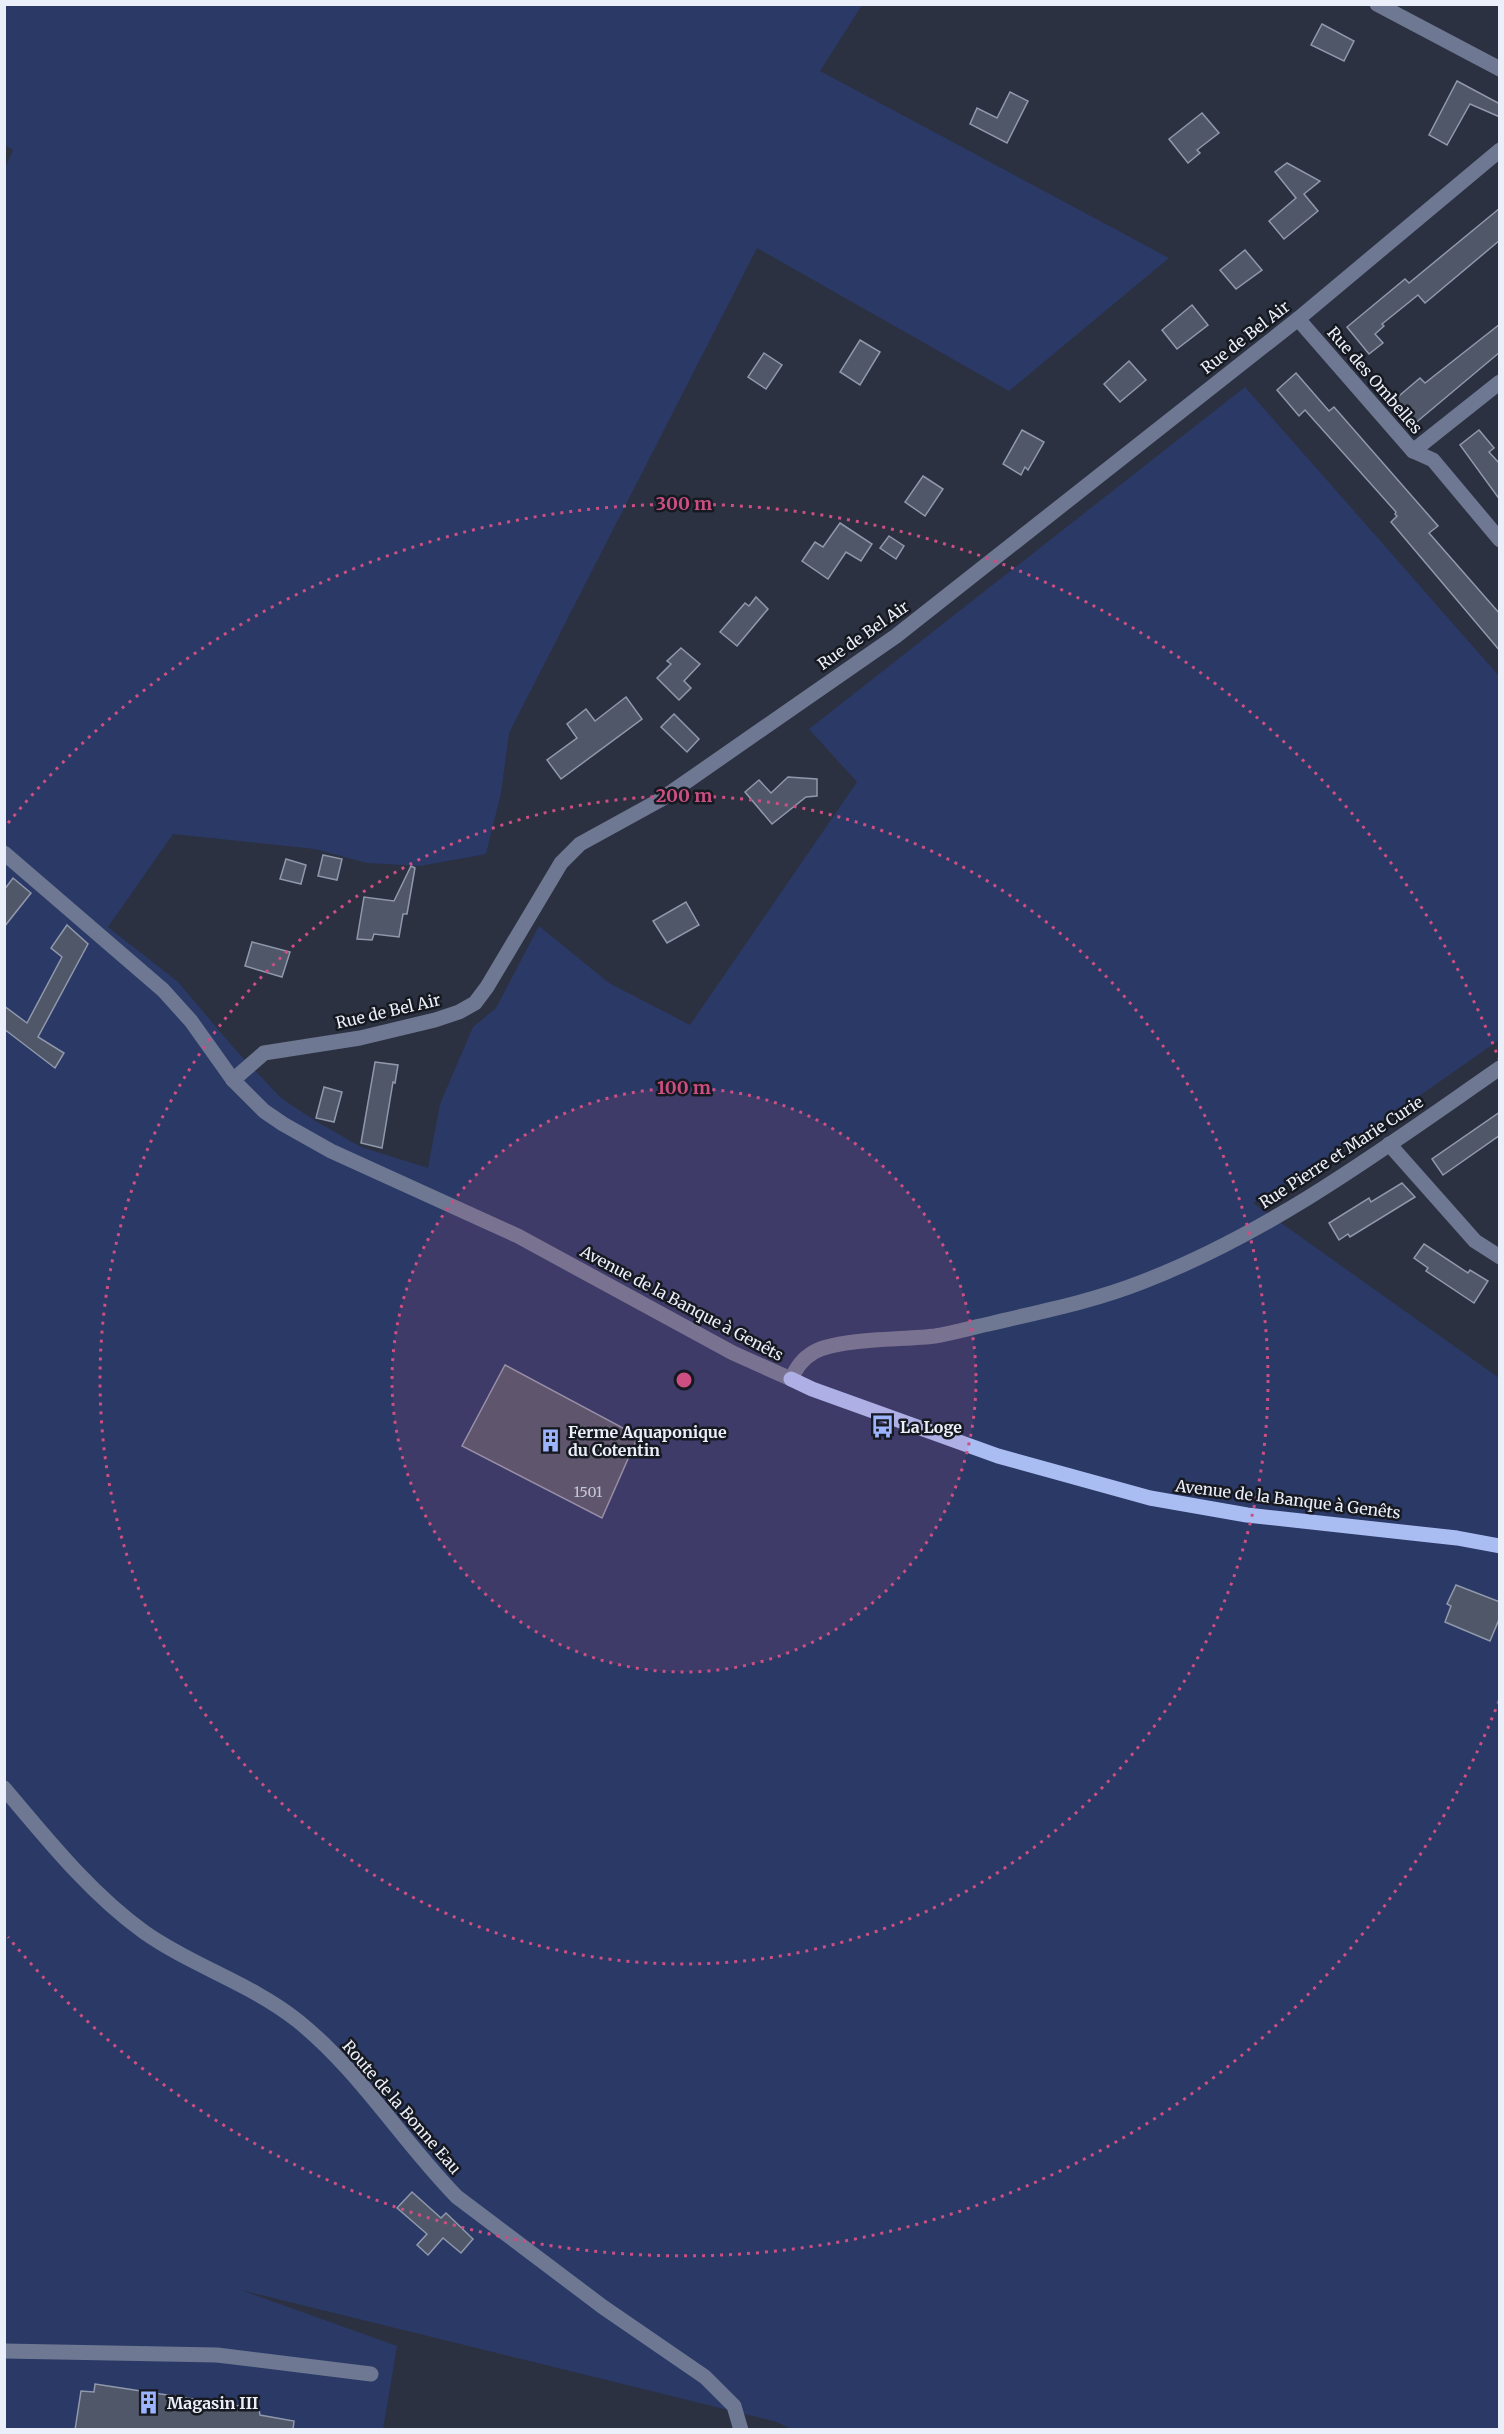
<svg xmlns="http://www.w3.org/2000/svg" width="1504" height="2434" font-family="Merriweather,serif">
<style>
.green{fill:#2b3966}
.building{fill:#505769;stroke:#9098ac;stroke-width:1.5}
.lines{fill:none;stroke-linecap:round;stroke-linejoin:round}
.minor{stroke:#6e7892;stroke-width:15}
.major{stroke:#aabdf3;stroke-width:15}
.ring{fill:none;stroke:#cc4e83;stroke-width:3;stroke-dasharray:3 6}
.labels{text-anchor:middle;stroke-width:5;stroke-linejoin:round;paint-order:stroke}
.number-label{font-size:14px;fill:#c4c9d6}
.street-label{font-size:16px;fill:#ebeffa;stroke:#161920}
.poi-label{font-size:16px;font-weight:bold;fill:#ebeffa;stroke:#161920;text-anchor:start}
.centre{fill:#cc4e83;stroke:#161920;stroke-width:3}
.ring-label{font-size:18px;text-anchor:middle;font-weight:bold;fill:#cc4e83;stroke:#161920;stroke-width:5;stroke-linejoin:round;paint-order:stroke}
</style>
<rect width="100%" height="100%" fill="#2b3141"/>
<polygon class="green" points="5,5 862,5 820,71 1169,258 1009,391 757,248 509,733 501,793 486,854 420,866 367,863 315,849 173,834 108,927 178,982 233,1047 281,1098 314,1120 361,1147 428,1168 440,1104 473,1027 496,1008 539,926 609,983 690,1025 857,782 809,729 1245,387 1499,676 1499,1040 1342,1150 1253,1203 1499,1378 1499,2429 791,2429 777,2422 241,2290 397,2346 383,2429 5,2430 4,170 13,150 5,145"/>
<g class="building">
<polygon points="1322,24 1354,41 1344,61 1311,45"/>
<polygon points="1457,81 1500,104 1500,117 1470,104 1447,145 1429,135"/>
<polygon points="1010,92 1028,101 1007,143 970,124 977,108 997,118"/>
<polygon points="1202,113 1219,133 1197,150 1200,153 1188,163 1169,139"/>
<polygon points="1287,163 1320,181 1304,194 1318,211 1284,239 1269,221 1296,198 1275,172"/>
<polygon points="1500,208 1500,240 1425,303 1418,295 1382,324 1384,326 1375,334 1383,343 1369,354 1347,327 1405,279 1409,283"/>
<polygon points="1245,250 1262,270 1236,289 1220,270"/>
<polygon points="1192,305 1208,325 1177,349 1162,330"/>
<polygon points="1500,324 1500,352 1413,425 1393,401 1420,378 1425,383"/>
<polygon points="860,340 880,352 860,385 840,372"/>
<polygon points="764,353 782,365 766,389 748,377"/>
<polygon points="1129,361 1146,380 1120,402 1104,384"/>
<polygon points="1296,373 1329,411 1334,407 1438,526 1429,533 1500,614 1500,651 1391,522 1397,516 1395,514 1396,512 1305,410 1299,416 1277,390"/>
<polygon points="1022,430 1044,442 1028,470 1025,467 1021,475 1003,464"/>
<polygon points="1479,430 1494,448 1489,452 1500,464 1500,500 1460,445"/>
<polygon points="923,476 943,489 925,516 905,502"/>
<polygon points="840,523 872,544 861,561 846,552 828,579 802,561 815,542 823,547"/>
<polygon points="889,536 904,546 896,559 880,548"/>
<polygon points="756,597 768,609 737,646 720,632 745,603 749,606"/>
<polygon points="681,648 700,664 684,681 691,688 679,700 657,678 671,664 667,661"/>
<polygon points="626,697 642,719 561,779 547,760 577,738 567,724 586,709 595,721"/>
<polygon points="674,714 699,739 687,752 661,727"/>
<polygon points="788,777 817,779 817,796 806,797 772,824 745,792 759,780 771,793"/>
<polygon points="323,855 342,859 337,880 318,876"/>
<polygon points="286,859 306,865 301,884 280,879"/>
<polygon points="411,866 415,868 407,914 403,914 399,937 374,934 372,940 357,939 364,897 394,901"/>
<polygon points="13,878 31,893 4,927 4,890"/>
<polygon points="686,902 699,925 667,943 653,921"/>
<polygon points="67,925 88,944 38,1037 64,1053 55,1068 4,1029 4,1006 27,1023 62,957 51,948"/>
<polygon points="252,942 290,952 282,977 245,966"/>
<polygon points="375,1062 398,1065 395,1083 393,1082 382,1148 361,1143"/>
<polygon points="324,1087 342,1092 334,1122 316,1118"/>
<polygon points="1500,1112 1500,1135 1443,1175 1432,1159"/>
<polygon points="1402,1183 1415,1197 1350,1237 1348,1234 1339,1240 1329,1223 1369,1198 1371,1202"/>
<polygon points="1424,1244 1468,1273 1470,1270 1488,1281 1474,1303 1426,1271 1428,1268 1414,1258"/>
<polygon points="505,1365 638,1436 602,1518 462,1446"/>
<polygon points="1456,1585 1500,1602 1500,1617 1490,1641 1445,1622 1451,1606 1447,1604"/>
<polygon points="412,2192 441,2218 446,2213 473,2239 461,2253 443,2238 428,2255 417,2245 427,2234 397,2208"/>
<polygon points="95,2384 259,2409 260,2415 294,2421 293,2430 75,2430 81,2391 94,2392"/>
</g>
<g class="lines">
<g class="minor">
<polyline points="1377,4 1500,69"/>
<polyline points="1298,319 1413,451 1433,460 1500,540"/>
<polyline points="1413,451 1500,382"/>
<path d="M4,853L163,990L191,1021L233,1080L264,1111L283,1124L331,1151L518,1236L733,1353L791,1379C797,1367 802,1359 814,1352C839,1338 904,1340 935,1336C954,1333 974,1327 993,1323C1043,1311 1094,1301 1142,1282C1272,1232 1386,1147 1500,1068"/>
<polyline points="233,1080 264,1053 360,1038 435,1020 459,1012 475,1003 487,987 561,863 580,844 660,800 896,636 1298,319 1500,150"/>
<polyline points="1389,1144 1475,1241 1500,1257"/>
<path d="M4,1788C47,1839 90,1893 144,1932C192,1966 252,1984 298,2021C360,2071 402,2141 457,2197L603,2307L705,2377L734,2406L741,2430"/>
<polyline points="4,2351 217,2355 371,2374"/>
</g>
<polyline class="major" points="791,1379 812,1389 998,1456 1150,1498 1247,1515 1457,1538 1500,1546"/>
</g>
<circle cx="684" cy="1380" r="292" fill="#cc4e83" fill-opacity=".12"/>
<g class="ring">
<circle cx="684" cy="1380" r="292"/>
<circle cx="684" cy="1380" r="584"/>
<path d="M1499 1701A876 876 0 0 1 8 1937M8 823A876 876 0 0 1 1499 1059"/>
</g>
<defs>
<symbol id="bus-bare" viewBox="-9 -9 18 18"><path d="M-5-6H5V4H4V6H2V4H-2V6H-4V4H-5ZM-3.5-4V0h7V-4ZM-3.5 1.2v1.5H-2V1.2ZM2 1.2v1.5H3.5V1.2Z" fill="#9bb4fd" stroke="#161920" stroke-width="2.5" paint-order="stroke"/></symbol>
<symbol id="building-bare" viewBox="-9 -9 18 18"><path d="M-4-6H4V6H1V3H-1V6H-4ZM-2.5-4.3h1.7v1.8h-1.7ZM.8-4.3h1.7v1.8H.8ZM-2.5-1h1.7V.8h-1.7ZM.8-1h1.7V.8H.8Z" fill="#9bb4fd" stroke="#161920" stroke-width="2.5" paint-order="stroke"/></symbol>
</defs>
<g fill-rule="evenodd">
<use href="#bus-bare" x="866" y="1410" width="33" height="33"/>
<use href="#building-bare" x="534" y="1424" width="33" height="33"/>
<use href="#building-bare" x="132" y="2386" width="33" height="33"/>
</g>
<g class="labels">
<g class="number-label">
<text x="588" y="1497">1501</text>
</g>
<g class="street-label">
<text transform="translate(1245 337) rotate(-38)" y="6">Rue de Bel Air</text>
<text transform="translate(1375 380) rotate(49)" y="6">Rue des Ombelles</text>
<text transform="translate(863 635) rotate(-35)" y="6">Rue de Bel Air</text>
<text transform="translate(388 1011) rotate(-13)" y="6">Rue de Bel Air</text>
<text transform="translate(1341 1152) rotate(-33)" y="6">Rue Pierre et Marie Curie</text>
<text transform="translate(682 1303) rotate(28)" y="6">Avenue de la Banque à Genêts</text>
<text transform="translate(1288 1499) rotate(7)" y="6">Avenue de la Banque à Genêts</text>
<text transform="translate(402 2107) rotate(49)" y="6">Route de la Bonne Eau</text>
</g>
<g class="poi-label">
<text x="900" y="1433">La Loge</text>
<text x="568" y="1438">Ferme Aquaponique<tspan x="568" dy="18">du Cotentin</tspan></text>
<text x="167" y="2409">Magasin III</text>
</g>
</g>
<circle cx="684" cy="1380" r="9" class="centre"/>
<g class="ring-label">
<text x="684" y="510">300 m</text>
<text x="684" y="802">200 m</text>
<text x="684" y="1094">100 m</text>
</g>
<rect width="1504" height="2434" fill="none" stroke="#ebeffa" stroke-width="12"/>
</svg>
